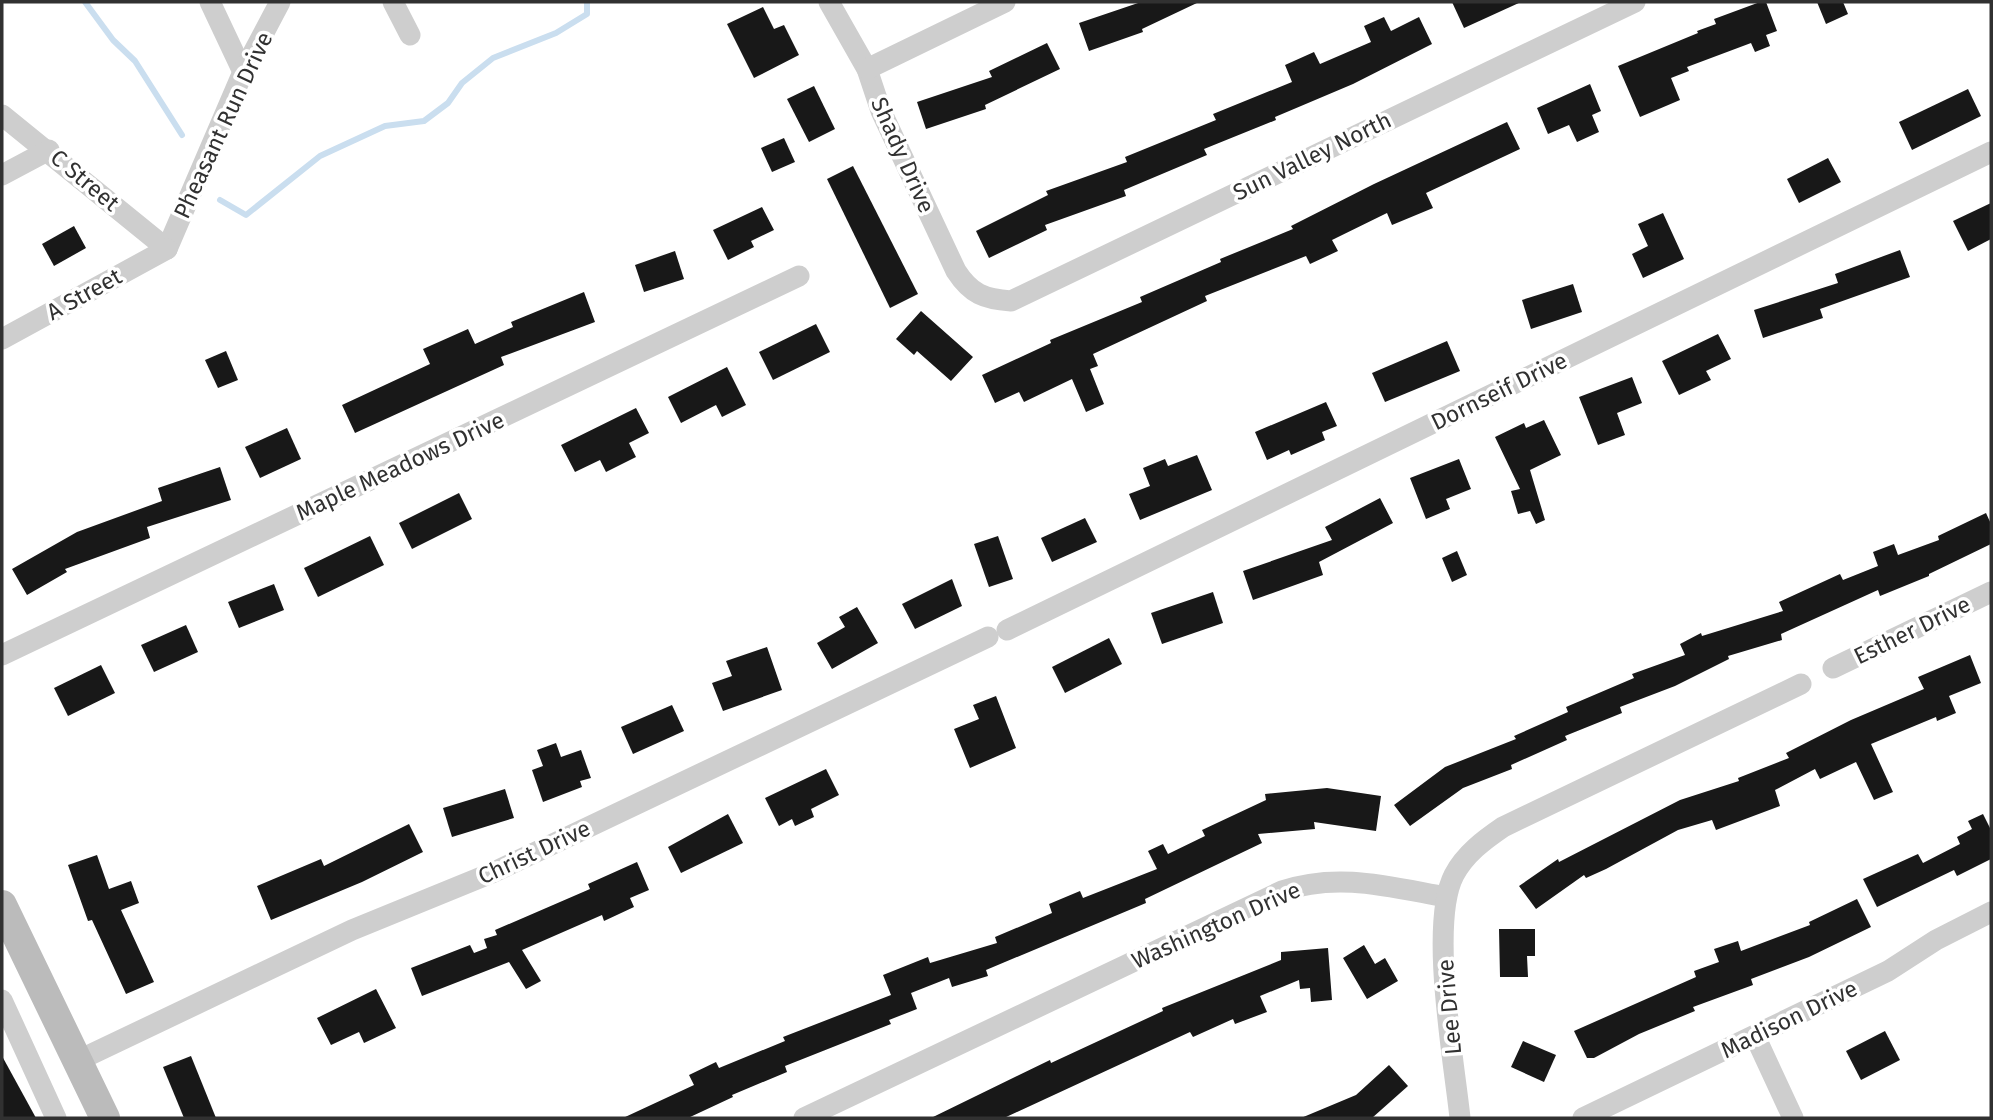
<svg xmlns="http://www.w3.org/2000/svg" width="1993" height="1120" font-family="'Fira Sans',sans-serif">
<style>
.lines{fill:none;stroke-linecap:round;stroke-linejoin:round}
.stream{stroke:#cadeef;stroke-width:6}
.building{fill:#181818}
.street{stroke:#cecece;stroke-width:21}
.secondary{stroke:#bbb;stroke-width:30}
.labels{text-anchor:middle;stroke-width:7;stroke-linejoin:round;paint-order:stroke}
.street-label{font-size:23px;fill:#313131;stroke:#fff}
</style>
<rect width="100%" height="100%" fill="#fff"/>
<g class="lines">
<g class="stream">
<polyline points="85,2 113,40 135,61 182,135"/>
<polyline points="220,200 246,215 320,156 385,126 424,121 448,103 462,83 493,58 556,33 587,14 587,2"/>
</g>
</g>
<g class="building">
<polygon points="1141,2 1199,2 1142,29 1143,32 1089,51 1079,23"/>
<polygon points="1452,2 1521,2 1464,28"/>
<polygon points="1760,2 1766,2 1777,31 1766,35 1770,46 1755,52 1751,43 1687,67 1689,71 1671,78 1680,100 1640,117 1618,66 1698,33 1697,31 1716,24 1714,19"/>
<polygon points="1817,2 1843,2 1848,14 1826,24"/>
<polygon points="763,7 774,29 784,25 799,55 754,78 727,24"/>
<polygon points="1384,17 1391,31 1419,17 1432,44 1353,84 1275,117 1276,120 1204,149 1207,155 1124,190 1126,196 1045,225 1047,230 989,258 976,231 1048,195 1046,191 1127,162 1125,157 1216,120 1213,114 1292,82 1285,65 1314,52 1320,64 1371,42 1364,26"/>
<polygon points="1047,43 1060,69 985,105 986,109 926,129 917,102 992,77 989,71"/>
<polygon points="1590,84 1601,111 1592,115 1599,132 1577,142 1569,125 1548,134 1537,108"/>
<polygon points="814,86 835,129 809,142 787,99"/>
<polygon points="1968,89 1981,116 1912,150 1899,122"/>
<polygon points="1507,122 1520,149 1426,193 1433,208 1392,225 1387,213 1332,240 1338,251 1310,264 1306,256 1205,296 1207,301 1093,354 1098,366 1090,369 1104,404 1086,412 1072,379 1024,402 1019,392 995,403 982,375 1051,343 1050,340 1142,302 1140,297 1221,262 1220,259 1293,229 1291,226 1374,184"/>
<polygon points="784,138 795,162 772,172 761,148"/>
<polygon points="1828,158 1841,182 1799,203 1787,179"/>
<polygon points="853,166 918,294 890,308 827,179"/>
<polygon points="1991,203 1991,239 1968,251 1953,221"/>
<polygon points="762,207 774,230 751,241 754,247 728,260 713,230"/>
<polygon points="1663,213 1684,259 1643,278 1632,254 1648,246 1638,224"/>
<polygon points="74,226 86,248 54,266 42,244"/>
<polygon points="1900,250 1910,277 1820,309 1823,318 1763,338 1754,310 1838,283 1835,274"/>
<polygon points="675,251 684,279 644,292 635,265"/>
<polygon points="1573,284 1582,312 1531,329 1522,300"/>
<polygon points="584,292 595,322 501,357 504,365 355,433 342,405 430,364 423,349 468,329 475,344 513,327 511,322"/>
<polygon points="921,311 973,357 951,381 917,351 914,355 896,339"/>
<polygon points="816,324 830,352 773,380 759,352"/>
<polygon points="1718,334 1731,359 1706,371 1711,380 1679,395 1662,361"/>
<polygon points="1447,341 1460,371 1385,402 1372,373"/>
<polygon points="226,351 238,380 218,388 205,360"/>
<polygon points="727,367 746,405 722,417 716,405 681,423 668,397"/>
<polygon points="1632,377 1642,403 1617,413 1625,435 1598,445 1579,397"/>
<polygon points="1326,402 1337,426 1322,432 1325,440 1291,455 1289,450 1267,460 1255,432"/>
<polygon points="636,408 649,433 629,443 636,457 606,472 600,460 575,472 561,445"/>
<polygon points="1544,420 1561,455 1530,470 1545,520 1536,524 1530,511 1518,514 1511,491 1520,489 1495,437 1524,423 1526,428"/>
<polygon points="287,428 301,459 260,478 245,447"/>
<polygon points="1197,455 1212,490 1140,520 1129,494 1150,486 1143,468 1165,459 1168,466"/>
<polygon points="1459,459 1471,489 1446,499 1450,509 1426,519 1410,478"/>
<polygon points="220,467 231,500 147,527 150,538 65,569 67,572 27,595 12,569 77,532 162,501 158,488"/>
<polygon points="459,493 472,519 412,549 399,523"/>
<polygon points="1380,498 1393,523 1319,562 1323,575 1253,600 1243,571 1332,540 1325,527"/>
<polygon points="1986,513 1991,524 1991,544 1929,574 1929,576 1880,596 1878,590 1781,634 1782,640 1728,656 1729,659 1675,686 1620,707 1622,713 1565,736 1567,740 1511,765 1512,769 1463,788 1410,826 1394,805 1445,767 1516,739 1514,736 1568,712 1566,707 1634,678 1632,674 1685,655 1680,644 1701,633 1702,636 1783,611 1779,602 1840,574 1843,580 1878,566 1873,552 1894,544 1898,555 1939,540 1938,536"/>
<polygon points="1085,518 1097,542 1052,562 1041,538"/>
<polygon points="370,536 384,565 318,597 304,568"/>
<polygon points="998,536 1013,579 989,587 974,544"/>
<polygon points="1457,551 1467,575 1452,582 1442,558"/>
<polygon points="952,579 962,606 915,629 902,604"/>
<polygon points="274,584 284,610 239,628 228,602"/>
<polygon points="1213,592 1223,623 1162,644 1151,613"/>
<polygon points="857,607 878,643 832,669 817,643 845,627 839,617"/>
<polygon points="186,625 198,652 154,672 141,645"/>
<polygon points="1109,638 1122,664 1065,693 1052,667"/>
<polygon points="767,647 782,690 723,711 712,683 732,676 726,661"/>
<polygon points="1970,655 1981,683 1949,696 1956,713 1937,721 1936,717 1871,744 1893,792 1874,800 1856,762 1820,779 1815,769 1775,790 1780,806 1716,830 1712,820 1678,830 1606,869 1586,878 1584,875 1536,909 1519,886 1558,859 1559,862 1680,800 1739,781 1738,778 1789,758 1786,753 1851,720 1924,689 1918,677"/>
<polygon points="101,665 115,693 68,716 54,688"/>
<polygon points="996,696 1016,748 970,768 954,729 979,719 973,705"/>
<polygon points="672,705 684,731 633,754 621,727"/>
<polygon points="556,743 561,757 581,750 591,778 580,781 582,787 543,802 532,770 543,766 537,750"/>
<polygon points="826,769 839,795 811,809 814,817 795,826 792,819 779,826 765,798"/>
<polygon points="1327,788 1381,796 1376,831 1314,822 1315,829 1258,834 1262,843 1145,899 1146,903 986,970 988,976 952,987 949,978 911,993 917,1009 889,1020 891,1024 785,1066 787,1072 732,1095 733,1097 688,1118 623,1118 694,1085 689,1075 716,1062 719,1068 785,1041 783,1037 891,995 883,975 928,957 930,963 997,943 995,937 1052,913 1049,904 1080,891 1083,898 1157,869 1148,851 1163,844 1168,854 1205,836 1202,830 1266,800 1265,794"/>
<polygon points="505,789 514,818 452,837 443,808"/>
<polygon points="728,814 743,843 681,873 668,847"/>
<polygon points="1983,814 1991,830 1991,859 1957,876 1954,870 1877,907 1863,879 1918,854 1923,863 1960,844 1957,837 1972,829 1968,821"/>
<polygon points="409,824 423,852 362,882 271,920 257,886 321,859 324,866"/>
<polygon points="97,855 109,889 131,881 139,903 121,910 154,982 126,994 92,920 88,921 68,865"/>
<polygon points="637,862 649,890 630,898 634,907 604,921 602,915 522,950 541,981 526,989 509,962 422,996 411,968 470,945 474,953 487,948 484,939 497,935 495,930 590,889 588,884"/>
<polygon points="1857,899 1871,927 1809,957 1751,979 1753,985 1693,1007 1695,1011 1639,1034 1594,1058 1587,1058 1574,1031 1696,977 1694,971 1719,962 1714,949 1738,941 1741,951 1810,925 1809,922"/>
<polygon points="1499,929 1535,929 1535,956 1527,956 1528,977 1500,977"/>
<polygon points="1364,945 1375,964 1385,958 1398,981 1367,999 1343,958"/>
<polygon points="1328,948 1332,1000 1311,1002 1310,988 1300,989 1299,980 1260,996 1267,1012 1235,1024 1233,1019 1193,1037 1190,1032 1004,1118 931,1118 1050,1060 1051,1063 1163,1011 1162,1008 1281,960 1281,952"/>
<polygon points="376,989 396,1028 364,1043 359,1032 331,1045 317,1018"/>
<polygon points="1885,1031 1900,1060 1861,1080 1846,1051"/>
<polygon points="1523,1041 1556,1055 1544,1082 1511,1067"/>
<polygon points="2,1056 36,1118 2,1118"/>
<polygon points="191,1056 216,1118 184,1118 163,1067"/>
<polygon points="1389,1065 1408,1086 1372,1118 1301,1118 1356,1095"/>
</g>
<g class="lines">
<g class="street">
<polyline points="210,2 243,72"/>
<polyline points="393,2 410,35"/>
<path d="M829,2L867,69L881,111L956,271C971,294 984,299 1011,301L1635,2"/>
<polyline points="867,69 1005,2"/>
<polyline points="2,115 167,249"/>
<polyline points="2,175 49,150"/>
<polyline points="167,249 243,72 280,2"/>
<polyline points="2,339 167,249"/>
<polyline points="1007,630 1991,152"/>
<polyline points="2,655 799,276"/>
<polyline points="1833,668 1991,592"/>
<polyline points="2,1000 56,1118"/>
<polyline points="1755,1036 1793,1118"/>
<polyline points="77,1061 352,930 494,872 988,637"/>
<path d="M804,1118L1282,891C1338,872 1390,887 1446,897"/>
<path d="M1460,1118C1454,1061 1429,923 1454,875C1465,854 1484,840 1503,827L1801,684"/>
<polyline points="1583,1118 1888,971 1936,940 1991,912"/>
</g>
<polyline class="secondary" points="2,905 105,1118"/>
</g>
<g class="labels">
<g class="street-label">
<text transform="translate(223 125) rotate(-65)" y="8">Pheasant Run Drive</text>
<text transform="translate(903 155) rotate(66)" y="8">Shady Drive</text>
<text transform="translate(1312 156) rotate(-26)" y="8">Sun Valley North</text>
<text transform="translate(85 180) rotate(40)" y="8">C Street</text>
<text transform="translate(84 294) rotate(-29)" y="8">A Street</text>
<text transform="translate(1499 391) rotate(-26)" y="8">Dornseif Drive</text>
<text transform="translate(400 466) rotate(-25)" y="8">Maple Meadows Drive</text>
<text transform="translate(1912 630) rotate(-26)" y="8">Esther Drive</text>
<text transform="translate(534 852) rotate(-25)" y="8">Christ Drive</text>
<text transform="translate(1216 925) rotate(-24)" y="8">Washington Drive</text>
<text transform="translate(1449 1007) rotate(-95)" y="8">Lee Drive</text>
<text transform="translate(1789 1019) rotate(-26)" y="8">Madison Drive</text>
</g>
</g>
<rect width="1993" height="1120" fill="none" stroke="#313131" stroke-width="7"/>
</svg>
